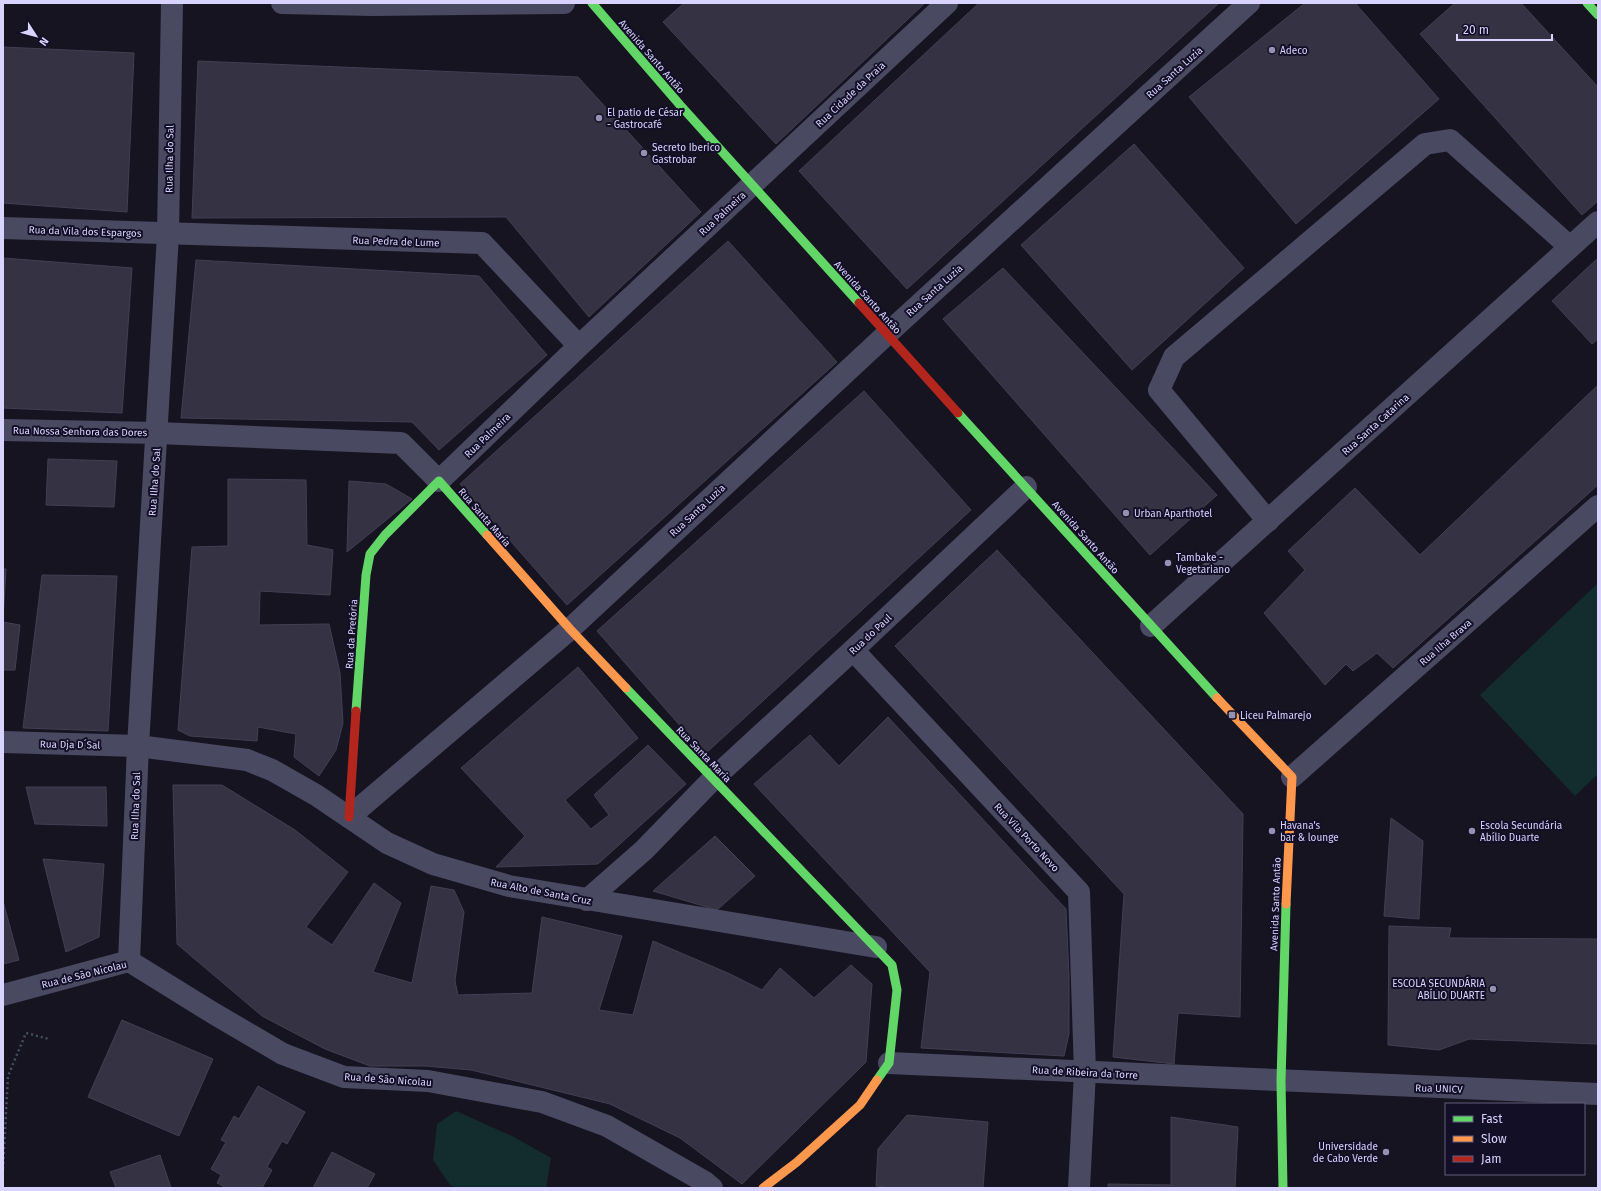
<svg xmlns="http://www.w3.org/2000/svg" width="1601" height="1191" font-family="'Fira Sans',sans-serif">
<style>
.green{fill:#132c2d}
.building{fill:#343243;stroke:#433f54}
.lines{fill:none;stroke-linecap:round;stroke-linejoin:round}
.path{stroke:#44505f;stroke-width:2.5;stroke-dasharray:2 3;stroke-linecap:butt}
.street{stroke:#4a4962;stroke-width:22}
.fast{stroke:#63d668;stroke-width:9}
.slow{stroke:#ff974d;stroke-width:9}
.jam{stroke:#b3261e;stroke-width:9}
.poi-dot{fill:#9591b1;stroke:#130f26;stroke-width:1.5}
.labels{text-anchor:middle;stroke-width:4;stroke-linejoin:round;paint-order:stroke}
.poi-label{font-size:10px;fill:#d9d4ff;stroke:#130f26;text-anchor:start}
.street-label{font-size:10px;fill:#d9d4ff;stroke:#130f26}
</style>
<rect width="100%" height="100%" fill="#161421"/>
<g class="green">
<polygon points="1598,583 1598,774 1575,796 1480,695"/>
<polygon points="456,1111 514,1137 551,1158 546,1188 458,1188 450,1185 433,1160 437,1124"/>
</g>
<g class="building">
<polygon points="684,3 925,3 776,144 663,22"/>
<polygon points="979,3 1219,3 907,289 799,171"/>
<polygon points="1305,3 1355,3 1439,99 1296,224 1189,97"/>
<polygon points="1455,3 1521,3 1598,87 1598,201 1582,215 1420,34"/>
<polygon points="3,47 134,53 127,212 3,203"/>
<polygon points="198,61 578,77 701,212 589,317 506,217 192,218"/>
<polygon points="1134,144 1244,268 1132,370 1021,245"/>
<polygon points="728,241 837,362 567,605 460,484"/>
<polygon points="3,258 132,268 122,413 3,408"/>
<polygon points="1598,258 1598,339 1592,344 1552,301"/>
<polygon points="196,260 479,276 547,355 439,450 412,422 181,418"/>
<polygon points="1003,268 1217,495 1150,555 943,319"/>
<polygon points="1598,385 1598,485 1393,668 1377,653 1353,671 1346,664 1325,685 1264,613 1305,570 1288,551 1355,488 1420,555"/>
<polygon points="864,391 971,510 705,754 597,631"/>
<polygon points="48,459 117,461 114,507 46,505"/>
<polygon points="228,479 306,480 307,545 333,550 330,595 260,591 259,625 329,624 340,673 343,723 336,750 319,776 294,757 296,734 258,727 257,741 190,736 178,730 192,547 228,546"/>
<polygon points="349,481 386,484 412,499 347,552"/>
<polygon points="997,550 1243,814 1240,1017 1178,1013 1174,1064 1113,1057 1124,894 895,646"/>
<polygon points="3,569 6,569 3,620"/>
<polygon points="42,575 117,576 108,731 23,728"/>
<polygon points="3,622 20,625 15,670 3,670"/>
<polygon points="578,667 638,738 565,800 591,829 609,815 594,795 648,745 686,784 598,864 496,867 525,836 461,768"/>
<polygon points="888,717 1066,909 1069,976 1069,1034 1064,1056 921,1048 930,972 754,784 810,735 839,766"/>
<polygon points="173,785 222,785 295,830 348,872 306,927 332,945 374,883 401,903 373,972 412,983 431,886 454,890 464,912 455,981 458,995 532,993 542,917 622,936 599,1010 633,1015 653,941 730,974 762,990 780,968 814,998 851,965 872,984 866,1062 742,1184 680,1138 610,1104 471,1070 425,1066 370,1066 325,1049 262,1016 177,944"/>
<polygon points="26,787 106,787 107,826 35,824"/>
<polygon points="1391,818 1423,841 1419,919 1384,916"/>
<polygon points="715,836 755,876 717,910 653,891"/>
<polygon points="43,859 104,864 99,937 66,952"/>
<polygon points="3,901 19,960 3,964"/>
<polygon points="1389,926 1451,928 1449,938 1598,939 1598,1044 1469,1039 1439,1050 1388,1045"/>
<polygon points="122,1020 213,1059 179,1136 88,1097"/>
<polygon points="258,1086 305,1112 287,1144 282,1141 267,1167 272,1170 262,1188 227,1188 217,1183 221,1175 211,1169 226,1142 221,1140 234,1116 239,1119"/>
<polygon points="907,1115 988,1122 983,1188 894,1188 876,1186 878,1149"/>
<polygon points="1171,1117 1238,1127 1235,1188 1108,1188 1108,1184 1171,1185"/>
<polygon points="332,1152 375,1174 367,1188 313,1188"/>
<polygon points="160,1155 171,1188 116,1188 110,1172"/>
</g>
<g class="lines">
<polyline class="path" points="3,1169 8,1076 26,1033 49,1039"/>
<g class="street">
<polyline points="282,3 372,5 564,3"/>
<polyline points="3,228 482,243 579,346"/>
<polyline points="3,430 157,433 401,443 439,481 579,346 947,3"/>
<polyline points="1268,521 1159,390 1174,357 1425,144 1450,140 1570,247"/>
<polyline points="1151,626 1598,222"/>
<polyline points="853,650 1079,892 1085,1072 1079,1188"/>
<polyline points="3,742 138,746 247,760 272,770 316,795 387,843 433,864 509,886 876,947"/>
<polyline points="1292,777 1598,506"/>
<polyline points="349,817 570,629 887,334 1249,3"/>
<polyline points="587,900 644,850 713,779 853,650 1026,487"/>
<polyline points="129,961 138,746 168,234 172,3"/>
<polyline points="3,995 129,961 213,1013 283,1054 344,1077 428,1081 542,1102 607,1126 705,1182 712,1188"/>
<polyline points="889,1063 1598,1094"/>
</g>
<g class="fast">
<polyline points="592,3 680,105 859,303"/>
<polyline points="1587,3 1598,15"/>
<polyline points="958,413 1217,698"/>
<polyline points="626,688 892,965 897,990 889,1063 877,1080"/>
<polyline points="356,711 366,575 370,554 385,535 439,481 487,535"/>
<polyline points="1283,1188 1281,1081 1286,904"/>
</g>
<g class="slow">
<polyline points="487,535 570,629 626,688"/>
<polyline points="1217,698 1292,777 1286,904"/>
<polyline points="763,1188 797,1162 860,1105 877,1080"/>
</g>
<g class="jam">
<polyline points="859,303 958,413"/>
<polyline points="349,817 356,711"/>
</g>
</g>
<g class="poi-dot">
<circle cx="1272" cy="50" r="4"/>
<circle cx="599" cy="118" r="4"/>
<circle cx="644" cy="153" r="4"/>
<circle cx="1126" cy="513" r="4"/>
<circle cx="1168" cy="563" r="4"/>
<rect x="1228" y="711" width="8" height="8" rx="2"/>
<circle cx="1272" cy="831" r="4"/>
<circle cx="1472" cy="831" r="4"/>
<circle cx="1493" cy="989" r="4"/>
<circle cx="1386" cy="1152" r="4"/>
</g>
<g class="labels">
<g class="poi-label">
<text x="1280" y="54">Adeco</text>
<text x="607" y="116">El patio de César<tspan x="607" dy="12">- Gastrocafé</tspan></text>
<text x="652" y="151">Secreto Iberico<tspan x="652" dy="12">Gastrobar</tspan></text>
<text x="1134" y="517">Urban Aparthotel</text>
<text x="1176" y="561">Tambake -<tspan x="1176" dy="12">Vegetariano</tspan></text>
<text x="1240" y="719">Liceu Palmarejo</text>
<text x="1280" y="829">Havana's<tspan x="1280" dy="12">bar &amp; lounge</tspan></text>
<text x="1480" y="829">Escola Secundária<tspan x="1480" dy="12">Abílio Duarte</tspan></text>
<text x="1485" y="987" text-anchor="end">ESCOLA SECUNDÁRIA<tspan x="1485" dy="12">ABÍLIO DUARTE</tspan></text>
<text x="1378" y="1150" text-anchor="end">Universidade<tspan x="1378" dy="12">de Cabo Verde</tspan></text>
</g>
<g class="street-label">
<text transform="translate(652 56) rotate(49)" y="4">Avenida Santo Antão</text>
<text transform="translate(1174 72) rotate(-42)" y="4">Rua Santa Luzia</text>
<text transform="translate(850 94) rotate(-43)" y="4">Rua Cidade da Praia</text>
<text transform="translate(169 159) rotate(-89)" y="4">Rua Ilha do Sal</text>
<text transform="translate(722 213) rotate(-43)" y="4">Rua Palmeira</text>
<text transform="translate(85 231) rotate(2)" y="4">Rua da Vila dos Espargos</text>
<text transform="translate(396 241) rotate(2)" y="4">Rua Pedra de Lume</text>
<text transform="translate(934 290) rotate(-42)" y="4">Rua Santa Luzia</text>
<text transform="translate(868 297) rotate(48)" y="4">Avenida Santo Antão</text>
<text transform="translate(1375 424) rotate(-42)" y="4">Rua Santa Catarina</text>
<text transform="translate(80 431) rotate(1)" y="4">Rua Nossa Senhora das Dores</text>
<text transform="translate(487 435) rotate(-44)" y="4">Rua Palmeira</text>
<text transform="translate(154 482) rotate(-86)" y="4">Rua Ilha do Sal</text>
<text transform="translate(697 510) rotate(-43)" y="4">Rua Santa Luzia</text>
<text transform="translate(485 517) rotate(49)" y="4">Rua Santa Maria</text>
<text transform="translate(1086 537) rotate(48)" y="4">Avenida Santo Antão</text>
<text transform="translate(351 634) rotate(-86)" y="4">Rua da Pretória</text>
<text transform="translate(870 634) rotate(-43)" y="4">Rua do Paul</text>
<text transform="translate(1445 642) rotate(-41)" y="4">Rua Ilha Brava</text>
<text transform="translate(70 744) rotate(1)" y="4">Rua Dja D´Sal</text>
<text transform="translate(704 754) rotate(46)" y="4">Rua Santa Maria</text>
<text transform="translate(135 806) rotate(-88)" y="4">Rua Ilha do Sal</text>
<text transform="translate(1027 837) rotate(47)" y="4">Rua Vila Porto Novo</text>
<text transform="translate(541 891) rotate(11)" y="4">Rua Alto de Santa Cruz</text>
<text transform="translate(1275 904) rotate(-88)" y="4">Avenida Santo Antão</text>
<text transform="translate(84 974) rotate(-14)" y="4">Rua de São Nicolau</text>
<text transform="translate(1085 1072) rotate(3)" y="4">Rua de Ribeira da Torre</text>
<text transform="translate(388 1079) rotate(4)" y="4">Rua de São Nicolau</text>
<text transform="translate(1439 1088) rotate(2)" y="4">Rua UNICV</text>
</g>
</g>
<rect width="1601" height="1191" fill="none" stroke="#d9d4ff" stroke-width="8"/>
<rect x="1445" y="1103" width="140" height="72" fill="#130f26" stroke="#625e7d"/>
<rect x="1453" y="1116" width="20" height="6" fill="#63d668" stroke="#625e7d"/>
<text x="1481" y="1123" font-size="12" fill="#d9d4ff">Fast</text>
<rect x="1453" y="1136" width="20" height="6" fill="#ff974d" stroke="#625e7d"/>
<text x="1481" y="1143" font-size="12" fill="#d9d4ff">Slow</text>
<rect x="1453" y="1156" width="20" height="6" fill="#b3261e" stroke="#625e7d"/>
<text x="1481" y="1163" font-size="12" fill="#d9d4ff">Jam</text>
<g transform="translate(36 36) rotate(126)" stroke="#130f26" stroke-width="3" paint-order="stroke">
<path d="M0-3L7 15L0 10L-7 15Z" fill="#d9d4ff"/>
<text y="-6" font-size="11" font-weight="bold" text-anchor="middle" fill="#d9d4ff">N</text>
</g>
<path d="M1457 34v6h95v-6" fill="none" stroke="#d9d4ff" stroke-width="2"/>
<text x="1463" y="34" font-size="12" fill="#d9d4ff" stroke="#130f26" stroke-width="3" paint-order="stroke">20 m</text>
</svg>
